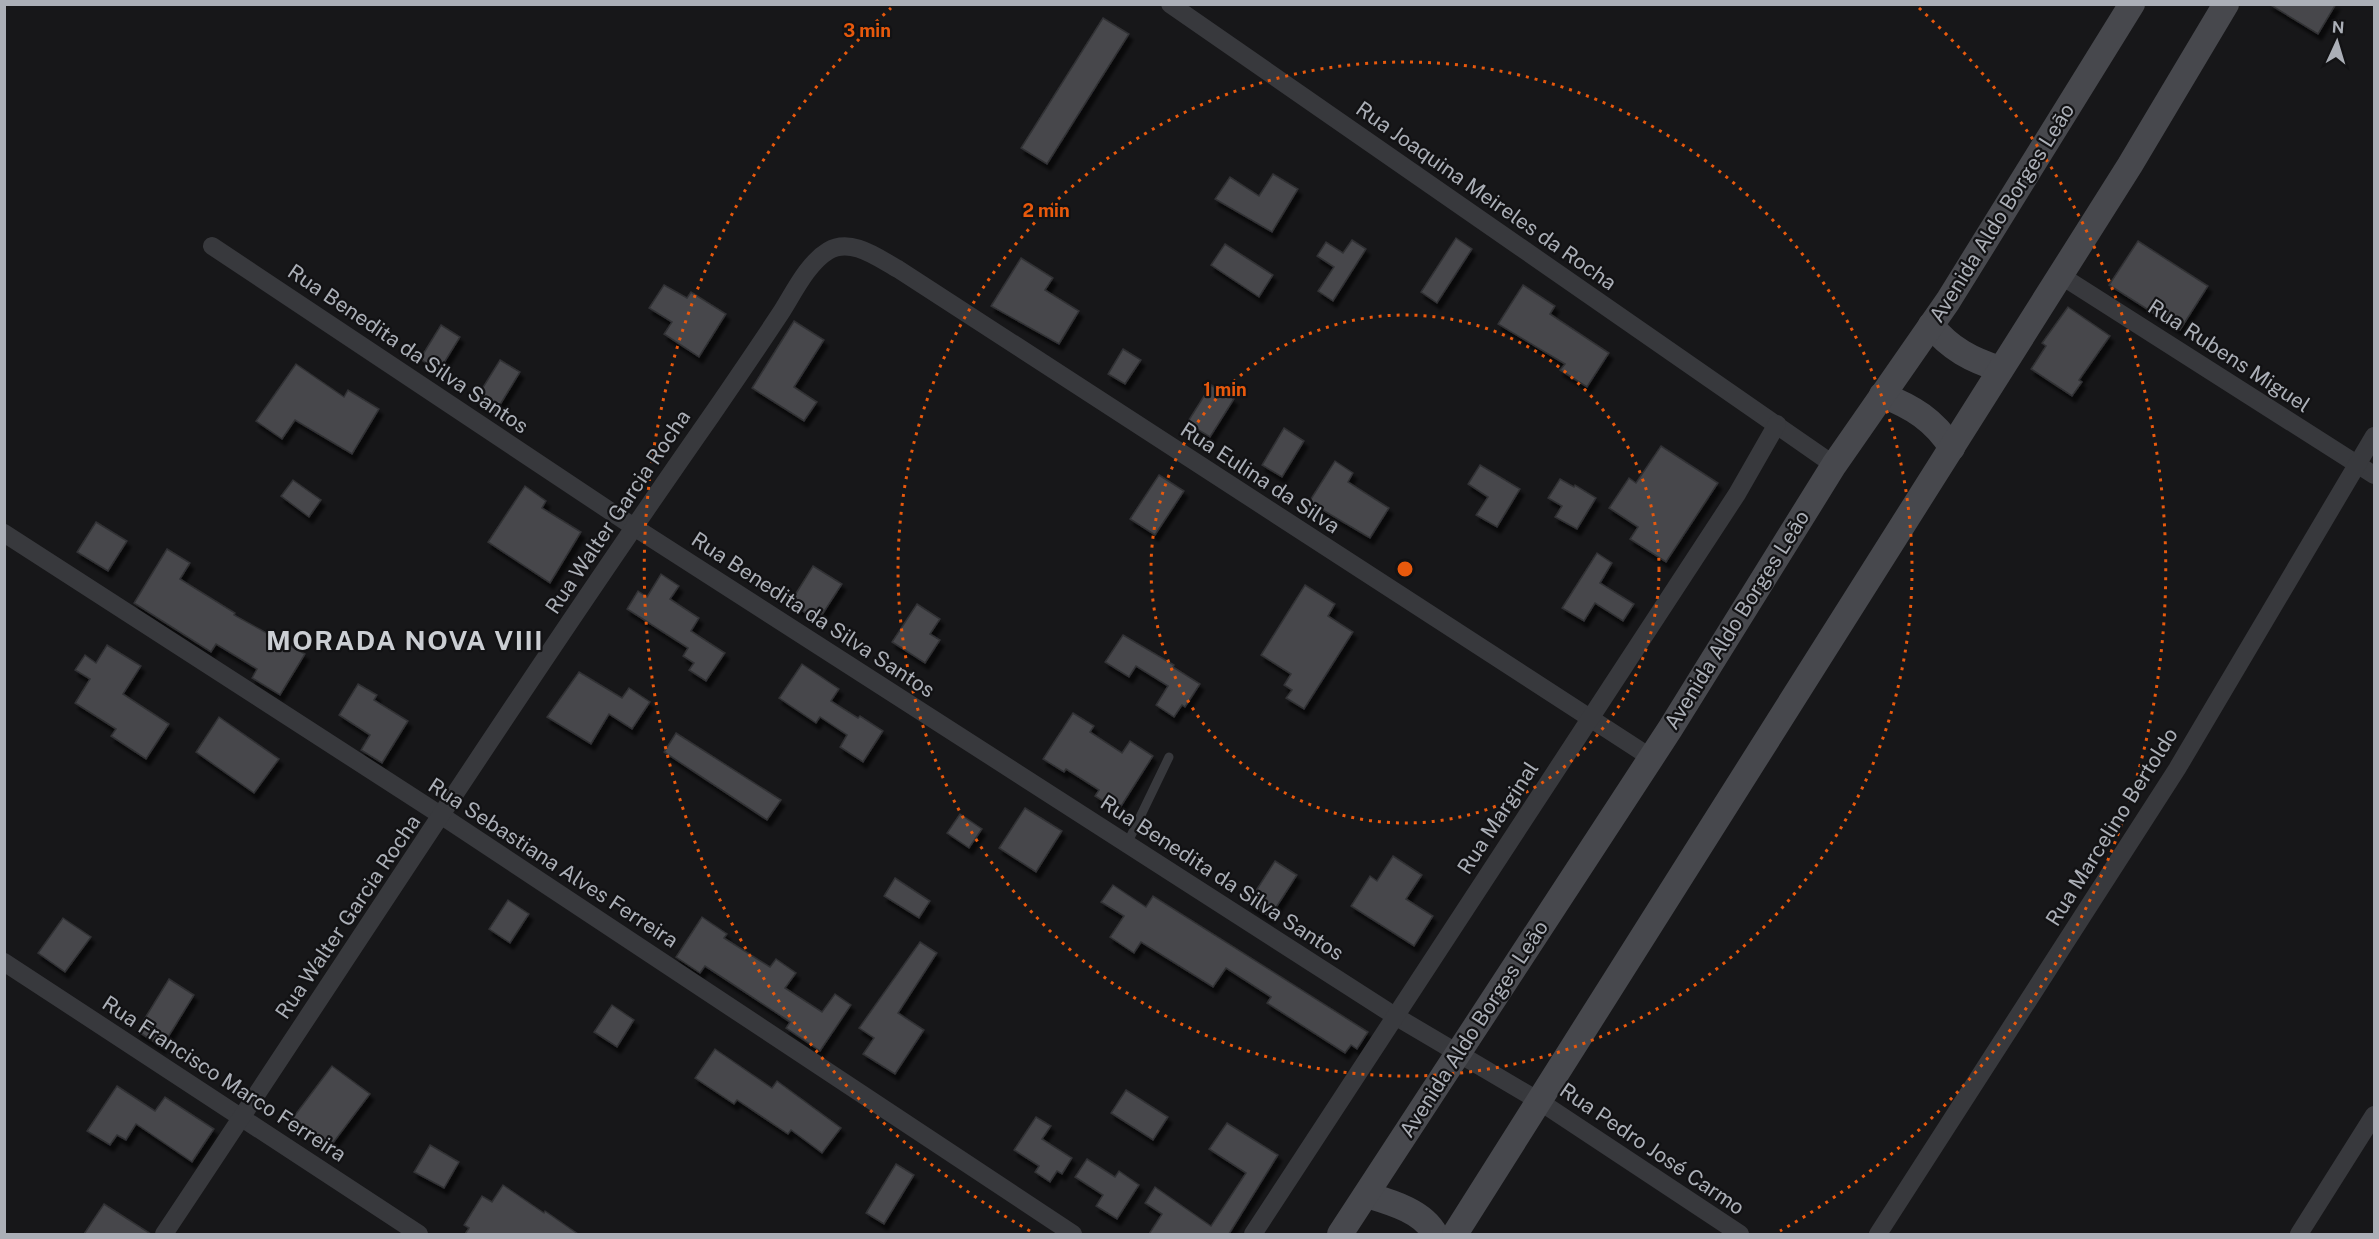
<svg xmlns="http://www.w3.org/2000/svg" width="2379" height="1239" font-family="'Public Sans',sans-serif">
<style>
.building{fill:#46474b;stroke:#313134;stroke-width:1.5;filter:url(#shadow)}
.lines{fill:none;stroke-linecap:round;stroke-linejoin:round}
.lane{stroke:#38393d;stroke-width:9}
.street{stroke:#38393d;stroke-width:18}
.secondary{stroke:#47484d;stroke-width:26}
.ring{fill:none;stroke:#e8590c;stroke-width:3;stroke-dasharray:3 6}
.labels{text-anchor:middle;stroke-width:4.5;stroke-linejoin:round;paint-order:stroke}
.street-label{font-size:21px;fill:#abafb7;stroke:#121214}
.district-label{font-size:27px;font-weight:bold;letter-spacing:1.5px;fill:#cbced3;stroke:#121214}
.centre{fill:#e8590c;stroke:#121214;stroke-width:3}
.ring-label{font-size:18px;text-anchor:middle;font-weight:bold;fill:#e8590c;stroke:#121214;stroke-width:4.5;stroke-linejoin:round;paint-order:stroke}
</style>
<defs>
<filter id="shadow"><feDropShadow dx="3.5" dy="6" stdDeviation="1.5" flood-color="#0009"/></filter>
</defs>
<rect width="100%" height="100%" fill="#171719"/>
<g class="building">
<polygon points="2269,4 2336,4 2318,34"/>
<polygon points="1103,18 1129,34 1047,164 1021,148"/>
<polygon points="1273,174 1298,189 1272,232 1215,199 1230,177 1259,196"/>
<polygon points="1456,238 1472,249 1437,303 1421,292"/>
<polygon points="1352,240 1366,249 1333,301 1318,291 1334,267 1317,256 1326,242 1343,253"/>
<polygon points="2138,241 2208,286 2180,330 2109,285"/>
<polygon points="1225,244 1273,275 1259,297 1211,265"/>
<polygon points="1021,258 1053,278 1045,290 1079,311 1059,344 991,306"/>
<polygon points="664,285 687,298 691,292 726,314 699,357 664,334 672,322 649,308"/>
<polygon points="1523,285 1555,306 1550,314 1609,353 1587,387 1560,370 1565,364 1498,324"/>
<polygon points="2068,307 2110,336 2079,380 2082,382 2072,396 2031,369 2046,346 2042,343"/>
<polygon points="794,321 824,340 794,387 817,402 804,421 752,388"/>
<polygon points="441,325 460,337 439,371 420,359"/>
<polygon points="1123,349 1141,360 1125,384 1108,374"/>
<polygon points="500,360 520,372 495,413 475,400"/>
<polygon points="296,364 344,397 348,390 379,409 352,454 295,420 282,439 256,421"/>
<polygon points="1211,385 1234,399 1210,437 1187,423"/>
<polygon points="1284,428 1304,441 1282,477 1262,465"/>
<polygon points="1661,446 1718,483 1666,562 1630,539 1638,527 1609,508 1629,478 1636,483"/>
<polygon points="1335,461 1353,473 1348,482 1389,508 1370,538 1309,502"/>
<polygon points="1480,465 1520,489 1497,527 1476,515 1488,497 1468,484"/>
<polygon points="1159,475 1184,491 1155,535 1130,519"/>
<polygon points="1560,479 1574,487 1575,485 1596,498 1577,529 1555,517 1562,506 1548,498"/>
<polygon points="293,480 321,500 309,517 281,496"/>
<polygon points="525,486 546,501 542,508 581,532 550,583 488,542"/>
<polygon points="96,522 127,541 108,571 77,552"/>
<polygon points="167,549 190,563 180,579 235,613 234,615 305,654 280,695 252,678 257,669 216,644 211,652 134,603"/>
<polygon points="1597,553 1612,563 1600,583 1634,604 1623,621 1595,603 1584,621 1562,608"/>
<polygon points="813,566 842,584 818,621 790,603"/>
<polygon points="661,574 679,586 670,599 699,618 691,631 725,653 706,681 689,670 694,663 683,656 688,648 627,609 638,591 647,597"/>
<polygon points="1305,585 1335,604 1328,616 1353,632 1304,709 1286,698 1292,690 1284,685 1291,674 1261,655"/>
<polygon points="917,604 940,619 930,634 940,640 925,663 892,642"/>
<polygon points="1123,635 1174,665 1173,667 1200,684 1185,707 1182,705 1174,717 1156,705 1168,686 1136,666 1129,677 1105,662"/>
<polygon points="107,645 141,666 123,694 169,724 146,759 111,736 116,729 75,703 90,679 75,670 85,655 96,663"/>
<polygon points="802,664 839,689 831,701 858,718 860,716 883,731 863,762 840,747 847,735 820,717 816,723 779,698"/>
<polygon points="579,672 622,698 629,688 650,702 632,729 609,714 591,744 547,717"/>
<polygon points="358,684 377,695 374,700 408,721 382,763 361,750 370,735 339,715"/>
<polygon points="1073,713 1094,726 1090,732 1122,753 1130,741 1153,756 1118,811 1095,796 1099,790 1066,769 1064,772 1043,759"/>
<polygon points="219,717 279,759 254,793 196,752"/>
<polygon points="676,733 781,800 767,820 664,752"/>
<polygon points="1025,808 1062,831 1036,872 999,848"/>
<polygon points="960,814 982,829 969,848 947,833"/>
<polygon points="1393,856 1422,875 1406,899 1433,916 1414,946 1351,906 1370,876 1377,881"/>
<polygon points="1275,861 1297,875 1270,917 1248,903"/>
<polygon points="895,878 930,901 919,918 884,896"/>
<polygon points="1113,885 1146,907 1153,896 1368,1032 1357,1049 1351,1045 1345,1053 1267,1003 1271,997 1226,968 1213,987 1141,942 1134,953 1110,937 1124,916 1101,902"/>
<polygon points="508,900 529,914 510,943 489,929"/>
<polygon points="702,917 727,934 724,938 770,967 776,959 796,973 785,988 822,1012 835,994 851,1005 820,1051 786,1028 790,1022 737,987 705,966 700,973 676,957"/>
<polygon points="63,918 91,937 65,972 38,953"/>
<polygon points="920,942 937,953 898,1013 924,1030 895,1074 863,1054 874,1038 859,1028"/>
<polygon points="169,979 194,995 162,1047 137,1031"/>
<polygon points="612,1005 634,1020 617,1047 594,1032"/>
<polygon points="715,1049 772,1088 777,1081 841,1128 822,1153 791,1130 788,1134 737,1100 734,1104 695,1078"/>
<polygon points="332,1066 370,1094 330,1147 292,1119"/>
<polygon points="117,1086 155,1111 165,1097 214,1129 192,1162 136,1124 126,1140 117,1135 110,1145 87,1131"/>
<polygon points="1126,1090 1168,1117 1153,1140 1111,1113"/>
<polygon points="1036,1117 1051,1126 1042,1139 1072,1158 1062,1174 1057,1171 1050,1182 1035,1172 1039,1166 1014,1150"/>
<polygon points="1227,1123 1278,1155 1229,1234 1149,1234 1162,1214 1145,1203 1155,1187 1211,1226 1246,1173 1209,1149"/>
<polygon points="430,1145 459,1162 444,1188 414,1172"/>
<polygon points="1087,1159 1115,1177 1119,1171 1139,1185 1117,1219 1096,1206 1103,1195 1075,1177"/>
<polygon points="896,1164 914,1175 884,1224 866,1213"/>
<polygon points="503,1185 544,1213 545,1211 578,1234 465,1234 469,1228 464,1225 482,1196 492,1202"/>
<polygon points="104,1204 151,1234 84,1234"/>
</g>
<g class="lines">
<polyline class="lane" points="1127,844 1169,757"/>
<g class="street">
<polyline points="1170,4 1834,465"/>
<polyline points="212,246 634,527 1395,1016 1539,1101 1740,1234"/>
<polyline points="2060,275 2374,475"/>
<polyline points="4,533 442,816 1073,1234"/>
<polyline points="4,962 419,1234"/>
<path d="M164,1234C346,961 523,685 711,416C735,381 759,346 782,311C794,292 808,263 828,251C851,237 878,258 898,269L1650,757"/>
<polyline points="1253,1234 1737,494 1777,424"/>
<polyline points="1878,1234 2177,769 2374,436"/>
<polyline points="2299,1234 2374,1115"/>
</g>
<g class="secondary">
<path d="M1931,325C1950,349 1972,360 2000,369"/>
<path d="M1882,395C1913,407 1934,420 1952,448"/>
<path d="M1367,1195C1390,1202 1423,1211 1435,1234"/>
<polyline points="1340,1234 1670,729 1834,465 1948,301 2132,4"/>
<polyline points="1455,1234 2130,165 2226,4"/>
</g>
</g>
<g class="ring">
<circle cx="1405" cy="569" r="254"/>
<circle cx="1405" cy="569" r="507"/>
<path d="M1030 1231A761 761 0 0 1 891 8M1919 8A761 761 0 0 1 1780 1231"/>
</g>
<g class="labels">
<g class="street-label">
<text transform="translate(1486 196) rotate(35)" y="7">Rua Joaquina Meireles da Rocha</text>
<text transform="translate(2002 213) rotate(-58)" y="7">Avenida Aldo Borges Leão</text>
<text transform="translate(408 349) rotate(34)" y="7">Rua Benedita da Silva Santos</text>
<text transform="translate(2229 356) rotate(33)" y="7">Rua Rubens Miguel</text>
<text transform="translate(1260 478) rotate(33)" y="7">Rua Eulina da Silva</text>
<text transform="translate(618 512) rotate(-56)" y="7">Rua Walter Garcia Rocha</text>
<text transform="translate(813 615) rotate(33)" y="7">Rua Benedita da Silva Santos</text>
<text transform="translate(1737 620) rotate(-58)" y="7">Avenida Aldo Borges Leão</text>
<text transform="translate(1498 818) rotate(-57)" y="7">Rua Marginal</text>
<text transform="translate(2112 827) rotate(-58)" y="7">Rua Marcelino Bertoldo</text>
<text transform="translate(553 863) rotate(33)" y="7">Rua Sebastiana Alves Ferreira</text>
<text transform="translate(1222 878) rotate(33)" y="7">Rua Benedita da Silva Santos</text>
<text transform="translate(348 917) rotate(-56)" y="7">Rua Walter Garcia Rocha</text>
<text transform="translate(1474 1029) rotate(-57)" y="7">Avenida Aldo Borges Leão</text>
<text transform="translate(224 1079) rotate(33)" y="7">Rua Francisco Marco Ferreira</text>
<text transform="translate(1652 1149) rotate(34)" y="7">Rua Pedro José Carmo</text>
</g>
<g class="district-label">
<text x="405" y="650">MORADA NOVA VIII</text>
</g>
</g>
<circle cx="1405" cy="569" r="9" class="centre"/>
<g class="ring-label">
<text x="867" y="37">3 min</text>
<text x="1046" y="217">2 min</text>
<text x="1225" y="396">1 min</text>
</g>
<rect width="2379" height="1239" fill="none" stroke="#abafb7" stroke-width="12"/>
<g transform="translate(2337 42) rotate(4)" stroke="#121214" stroke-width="4.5" paint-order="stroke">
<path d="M0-4.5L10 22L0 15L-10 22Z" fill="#abafb7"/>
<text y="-9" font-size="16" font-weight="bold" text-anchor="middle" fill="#abafb7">N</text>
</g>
</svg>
